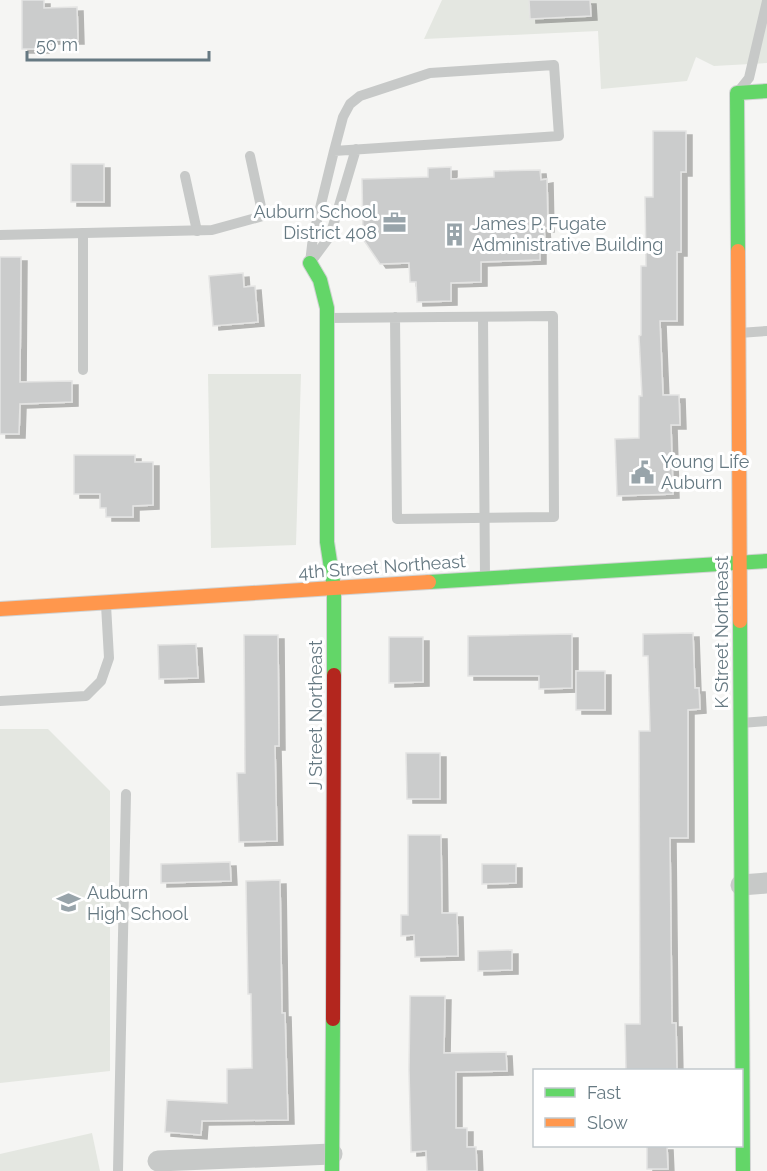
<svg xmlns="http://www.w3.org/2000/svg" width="767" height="1171" font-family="Raleway,sans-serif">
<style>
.green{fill:#e4e7e1}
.building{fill:#cbcccc;stroke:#e4e4e3;stroke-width:1.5;filter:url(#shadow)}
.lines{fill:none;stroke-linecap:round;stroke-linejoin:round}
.fast-casing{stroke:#d1d3d3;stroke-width:16}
.slow-casing{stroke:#d1d3d3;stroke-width:16}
.jam-casing{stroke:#d1d3d3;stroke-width:16}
.lane{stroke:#c7c9c8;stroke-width:10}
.street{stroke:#c7c9c8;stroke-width:21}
.fast{stroke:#63d668;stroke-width:14}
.slow{stroke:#ff974d;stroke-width:14}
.jam{stroke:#b3261e;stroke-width:14}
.labels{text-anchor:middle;stroke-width:6;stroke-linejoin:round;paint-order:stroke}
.poi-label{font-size:18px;fill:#667982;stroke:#fff;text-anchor:start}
.street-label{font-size:18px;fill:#667982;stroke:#fff}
</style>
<defs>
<filter id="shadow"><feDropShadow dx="6" dy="4" stdDeviation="0" flood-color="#0004"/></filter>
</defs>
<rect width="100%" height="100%" fill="#f5f5f3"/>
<g class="green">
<polygon points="442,0 767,0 767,63 714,66 696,57 687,81 601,89 598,31 424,39"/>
<polygon points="208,374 301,374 296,545 211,548"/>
<polygon points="0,729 48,729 110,791 110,1071 0,1083"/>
<polygon points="92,1133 100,1171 0,1171 0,1154"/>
</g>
<g class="building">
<polygon points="22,0 44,0 44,8 77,7 78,40 42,40 43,49 22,49"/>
<polygon points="529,0 590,0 591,16 530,19"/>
<polygon points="653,131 686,131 686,172 681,172 681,252 677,252 677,321 660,321 663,395 679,395 680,425 671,425 673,494 617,496 615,439 639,438 639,396 642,396 639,336 641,335 641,266 646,266 645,197 653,197"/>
<rect x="71" y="164" width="33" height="38"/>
<polygon points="451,167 451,179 494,177 494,171 540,170 541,180 547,179 548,228 544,228 545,240 540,240 540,260 481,262 481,282 451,283 451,301 417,302 416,282 410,282 409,263 380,264 363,239 362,179 428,177 428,168"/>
<polygon points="0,257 21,257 20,382 72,381 72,402 20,404 19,434 0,434"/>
<polygon points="243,273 244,287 255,286 258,322 213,326 209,276"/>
<polygon points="74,455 135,455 135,462 153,462 153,505 133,506 133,517 106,517 106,508 100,508 100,494 74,494"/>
<polygon points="693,633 695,688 699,688 700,709 688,710 688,838 670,838 672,1023 676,1023 677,1071 626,1071 625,1024 640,1024 639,731 650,731 648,656 643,656 643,634"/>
<polygon points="572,634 572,688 539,689 539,676 468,676 468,636"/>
<polygon points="244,635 278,635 279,746 275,746 277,841 239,842 237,773 245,773"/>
<polygon points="389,637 423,637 423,682 389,683"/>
<polygon points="196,644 198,678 159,679 158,645"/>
<rect x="576" y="671" width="29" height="39"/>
<polygon points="406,753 440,753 440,799 407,799"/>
<polygon points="408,835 441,835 442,913 457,913 458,956 415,957 414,935 401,936 401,915 408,915"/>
<polygon points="230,862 231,881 161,883 161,864"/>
<polygon points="482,864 516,864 516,883 482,884"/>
<polygon points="280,880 282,1013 285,1013 288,1120 202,1121 201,1135 165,1132 167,1100 227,1103 227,1069 252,1068 251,994 248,994 246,881"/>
<polygon points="512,950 512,970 478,971 478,951"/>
<polygon points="410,996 445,996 444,1053 506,1052 507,1071 456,1072 456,1128 467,1128 467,1147 476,1147 477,1171 427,1171 426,1151 411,1152 409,1070"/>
<polygon points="647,1146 667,1146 668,1169 647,1169"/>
</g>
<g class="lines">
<defs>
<g id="fast">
<polyline points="738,251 737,93 767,91"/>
<polyline points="310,263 320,280 327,308 327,542 334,588 334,675"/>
<polyline points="429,582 767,561"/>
<polyline points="740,621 743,1171"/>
<polyline points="332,1171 333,1019"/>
</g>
<g id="slow">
<polyline points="738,251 740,621"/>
<polyline points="0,609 429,582"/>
</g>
<polyline id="jam" points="333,1019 334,675"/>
</defs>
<use href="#fast" class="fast-casing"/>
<use href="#slow" class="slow-casing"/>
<use href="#jam" class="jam-casing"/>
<g class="lane">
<polyline points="741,88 749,78 767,1"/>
<polyline points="334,151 559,136 554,65 430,73 360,96 350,104 343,117 334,151 313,237 310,263 330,236 356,149"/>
<polyline points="185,176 197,231"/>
<polyline points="83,233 83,370"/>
<polyline points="0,235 212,230 263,216 250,156"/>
<polyline points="483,317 485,578"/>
<path d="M328,318C403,317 478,317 553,316L554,517L397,519L395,317"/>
<polyline points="739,333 767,331"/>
<polyline points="0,701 86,696 101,681 109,658 106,605"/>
<polyline points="741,723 767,721"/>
<polyline points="118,1171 126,794"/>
</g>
<g class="street">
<polyline points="741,885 767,883"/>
<polyline points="158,1161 332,1154"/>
</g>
<use href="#fast" class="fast"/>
<use href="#slow" class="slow"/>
<use href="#jam" class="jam"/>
</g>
<defs>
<symbol id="office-bare" viewBox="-9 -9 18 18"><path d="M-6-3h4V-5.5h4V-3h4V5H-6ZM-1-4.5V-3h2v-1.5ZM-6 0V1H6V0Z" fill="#98a4aa" stroke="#fff" stroke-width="2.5" paint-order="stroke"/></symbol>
<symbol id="building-bare" viewBox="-9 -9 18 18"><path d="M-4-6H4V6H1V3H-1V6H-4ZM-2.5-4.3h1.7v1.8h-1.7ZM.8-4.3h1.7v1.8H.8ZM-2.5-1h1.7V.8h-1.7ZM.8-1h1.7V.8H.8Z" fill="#98a4aa" stroke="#fff" stroke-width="2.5" paint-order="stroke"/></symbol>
<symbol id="civic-bare" viewBox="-9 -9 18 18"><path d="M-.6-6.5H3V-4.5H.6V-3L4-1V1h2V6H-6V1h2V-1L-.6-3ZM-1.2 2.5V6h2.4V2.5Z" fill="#98a4aa" stroke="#fff" stroke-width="2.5" paint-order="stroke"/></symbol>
<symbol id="school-bare" viewBox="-9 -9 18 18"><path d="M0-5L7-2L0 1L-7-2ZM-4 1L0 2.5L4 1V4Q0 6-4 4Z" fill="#98a4aa" stroke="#fff" stroke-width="2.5" paint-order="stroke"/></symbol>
</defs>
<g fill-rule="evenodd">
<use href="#office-bare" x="378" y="206" width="33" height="33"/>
<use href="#building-bare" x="438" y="218" width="33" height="33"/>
<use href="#civic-bare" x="626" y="456" width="33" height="33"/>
<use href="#school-bare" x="52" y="886" width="33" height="33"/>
</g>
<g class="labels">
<g class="poi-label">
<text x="377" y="218" text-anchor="end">Auburn School<tspan x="377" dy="21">District 408</tspan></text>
<text x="472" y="230">James P. Fugate<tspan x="472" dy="21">Administrative Building</tspan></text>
<text x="661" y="468">Young Life<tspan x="661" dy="21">Auburn</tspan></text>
<text x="87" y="899">Auburn<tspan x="87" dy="21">High School</tspan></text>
</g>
<g class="street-label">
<text transform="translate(382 567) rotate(-4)" y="6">4th Street Northeast</text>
<text transform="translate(722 632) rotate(-90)" y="6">K Street Northeast</text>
<text transform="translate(316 715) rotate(-90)" y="6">J Street Northeast</text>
</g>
</g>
<rect x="533" y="1069" width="210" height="78" fill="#ffffff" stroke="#c2c9cd" stroke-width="1.5"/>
<rect x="545" y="1088" width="30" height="9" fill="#63d668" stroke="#c2c9cd" stroke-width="1.5"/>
<text x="587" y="1099" font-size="18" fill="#667982">Fast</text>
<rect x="545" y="1118" width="30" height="9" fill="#ff974d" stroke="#c2c9cd" stroke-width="1.5"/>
<text x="587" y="1129" font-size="18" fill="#667982">Slow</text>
<path d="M27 51v9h182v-9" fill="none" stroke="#667982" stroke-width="3"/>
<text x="36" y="51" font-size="18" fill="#667982" stroke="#ffffff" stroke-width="4.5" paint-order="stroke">50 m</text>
</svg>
